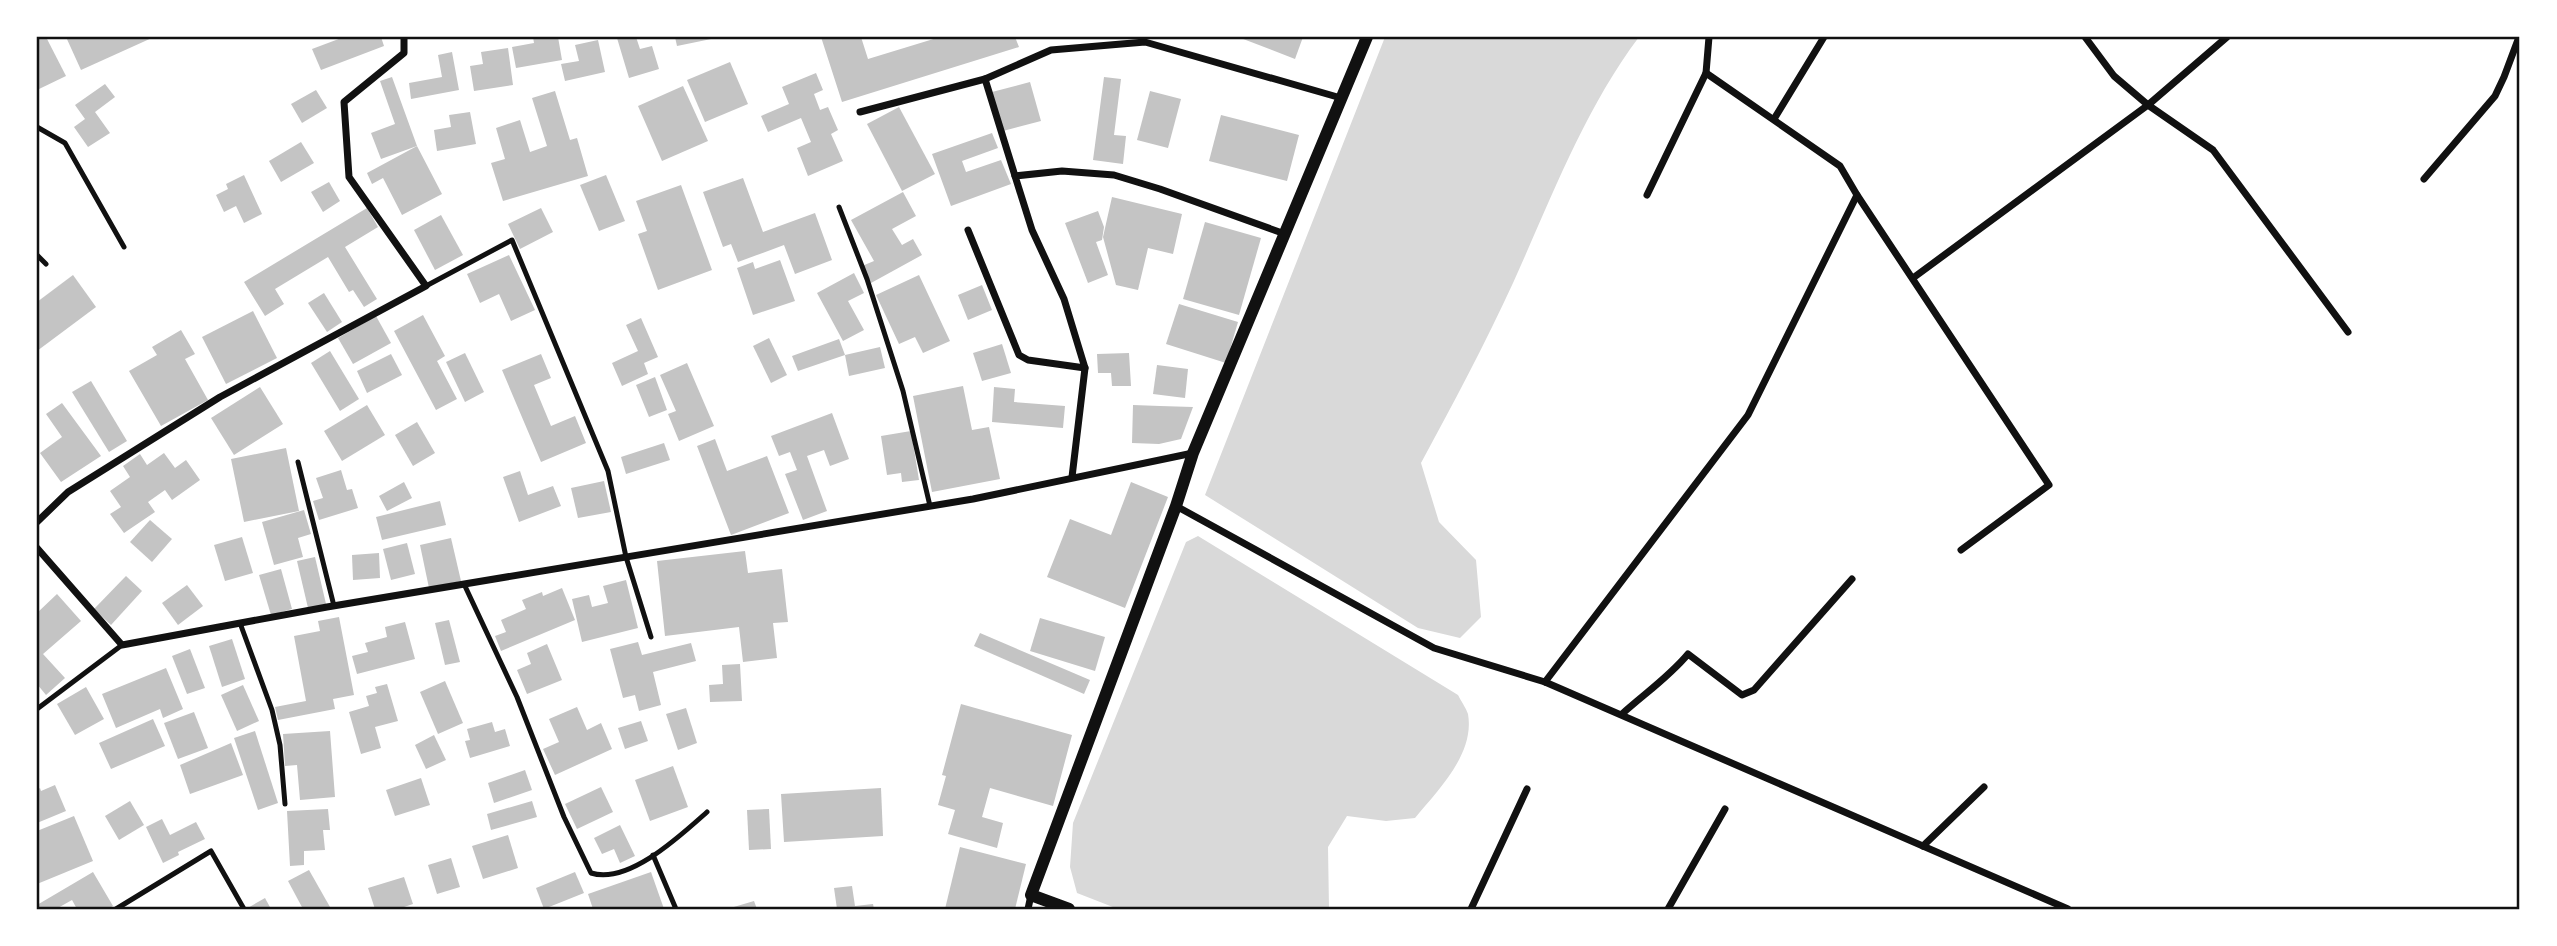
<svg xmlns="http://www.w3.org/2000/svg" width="2557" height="946" font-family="'Asap Condensed',sans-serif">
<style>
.water{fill:#d9d9d9}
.building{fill:#c4c4c4}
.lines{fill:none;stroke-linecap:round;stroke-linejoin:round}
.service{stroke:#111;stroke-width:5}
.minor{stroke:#111;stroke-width:7}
.tertiary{stroke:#111;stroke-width:12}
.neatline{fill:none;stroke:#111;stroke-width:2.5}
</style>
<rect width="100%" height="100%" fill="#fff"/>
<g class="water">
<path d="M1385,37H1639C1584,110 1551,199 1513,283C1485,344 1453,404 1421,463L1439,522L1476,560L1481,617L1460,638L1418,628L1205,495Z"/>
<path d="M1198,536L1458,695C1461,701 1466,708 1468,714C1475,754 1438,790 1415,818L1386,821L1347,816L1328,847L1329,909H1118L1077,893L1070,867L1073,823L1186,542Z"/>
</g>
<g class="building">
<polygon points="37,37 46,37 66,76 37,90"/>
<polygon points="66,37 154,37 81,70"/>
<polygon points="344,37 381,37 384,46 321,70 312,49"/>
<polygon points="533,37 558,37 562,60 516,68 512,47 534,43"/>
<polygon points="636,37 640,49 652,46 659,69 629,78 617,38"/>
<polygon points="675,37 716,37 716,38 677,46"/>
<polygon points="821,37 861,37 868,59 940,37 1015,37 1019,47 842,102"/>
<polygon points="1238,37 1303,37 1295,59"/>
<polygon points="598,40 605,72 565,81 561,64 579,61 575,45"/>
<polygon points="508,48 513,85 474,91 470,66 483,64 481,52"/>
<polygon points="452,52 459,90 411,99 409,83 442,77 438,55"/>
<polygon points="730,62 748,104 705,122 687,80"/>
<polygon points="816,73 823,90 814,94 820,110 828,107 838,130 831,134 843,161 808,176 797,148 811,142 801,118 768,132 761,116 789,104 782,87"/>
<polygon points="392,77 417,146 381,159 371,133 395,124 380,81"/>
<polygon points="1104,77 1121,79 1114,135 1126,136 1123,164 1093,160"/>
<polygon points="1030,82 1041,121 1003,131 992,92"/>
<polygon points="105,84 115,97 95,112 110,133 88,147 74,127 85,119 75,105"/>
<polygon points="683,86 708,141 662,161 638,106"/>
<polygon points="316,90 327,108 302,123 291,104"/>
<polygon points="555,91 570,140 577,138 588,176 503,201 491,163 505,159 496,128 520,120 530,152 547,146 532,98"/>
<polygon points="1150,91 1181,99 1168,148 1137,140"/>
<polygon points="899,107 935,174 902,191 867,124"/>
<polygon points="470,112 476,144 437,151 434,130 451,127 449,115"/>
<polygon points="1221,115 1299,135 1287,181 1209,161"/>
<polygon points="992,133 998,148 962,161 966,172 1001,160 1011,184 951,206 932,154"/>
<polygon points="301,142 314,163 281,182 269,161"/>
<polygon points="417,146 442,194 402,215 383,178 372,184 367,173"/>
<polygon points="244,175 262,214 244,223 236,206 224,212 216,195 228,189 226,184"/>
<polygon points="606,175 625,221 599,231 580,185"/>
<polygon points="743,178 763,232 815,213 832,260 795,274 784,245 738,262 731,244 723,247 703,192"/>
<polygon points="329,182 340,201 323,212 311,192"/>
<polygon points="681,185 712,270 658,290 638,234 647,231 636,201"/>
<polygon points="903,192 916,216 892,229 902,245 913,239 922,255 871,283 862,266 874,261 851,220"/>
<polygon points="1112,197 1182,214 1173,254 1148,248 1138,290 1116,285 1103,237"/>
<polygon points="367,208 378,227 345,247 377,299 364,307 353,290 349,292 328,257 275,289 284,304 265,316 244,282"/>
<polygon points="541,208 553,232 520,249 508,224"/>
<polygon points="1098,211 1104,227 1102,240 1096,242 1108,275 1088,283 1065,223"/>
<polygon points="441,215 463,255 435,270 414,230"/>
<polygon points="1205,222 1261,238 1239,315 1183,299"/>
<polygon points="509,255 535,310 511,321 499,294 480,303 467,274"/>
<polygon points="780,260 795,301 753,315 737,268 753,262 755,269"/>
<polygon points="854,273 864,293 848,301 864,330 843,341 817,293"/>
<polygon points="73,275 96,307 37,351 37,302"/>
<polygon points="919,275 950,341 923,353 915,337 899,344 876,295"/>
<polygon points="982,285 992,310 968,320 958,295"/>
<polygon points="324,293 342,322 327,332 308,303"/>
<polygon points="1179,304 1238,322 1226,363 1166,344"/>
<polygon points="253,311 277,358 226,384 202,337"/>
<polygon points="423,315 445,356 437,361 457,399 436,410 394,331"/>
<polygon points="376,316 391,343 353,364 338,338"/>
<polygon points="641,318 658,357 644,363 648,374 622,386 612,363 638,351 626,325"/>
<polygon points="181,330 195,354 185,359 208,400 161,426 129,371 157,355 152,347"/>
<polygon points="769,338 787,375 771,383 753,346"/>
<polygon points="839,339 845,355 880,347 885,368 849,376 845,355 798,371 792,356"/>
<polygon points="1002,344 1011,373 982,381 973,353"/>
<polygon points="330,351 359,399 340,411 311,363"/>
<polygon points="465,353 484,392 465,402 446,362"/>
<polygon points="1129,353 1131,386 1112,386 1111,373 1098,373 1097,354"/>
<polygon points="391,354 402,375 367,393 357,371"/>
<polygon points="541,354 551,378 534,385 551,426 575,416 586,443 541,462 502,370"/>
<polygon points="687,363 714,426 679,441 668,414 676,411 660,375"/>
<polygon points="1157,365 1188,369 1185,398 1153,394"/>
<polygon points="655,377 667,410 649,417 636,385"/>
<polygon points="91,381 127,441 109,452 72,392"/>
<polygon points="963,386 972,430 989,427 1000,479 932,492 913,396"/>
<polygon points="260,387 283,424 234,455 211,418"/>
<polygon points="994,387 1015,389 1014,402 1065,406 1063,428 992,422"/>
<polygon points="62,403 101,456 61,482 40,453 62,437 46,414"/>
<polygon points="367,405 385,435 342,461 324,431"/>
<polygon points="1133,405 1160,406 1193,407 1181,439 1159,444 1132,443"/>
<polygon points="832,413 849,459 830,466 824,450 807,456 827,511 803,520 785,474 797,470 790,452 779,456 771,436"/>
<polygon points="417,422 435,453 413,466 395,435"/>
<polygon points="911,431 919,480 902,482 901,473 887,475 881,436"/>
<polygon points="715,439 727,471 767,456 789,513 731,535 697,446"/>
<polygon points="664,443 670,460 626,474 621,457"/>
<polygon points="286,448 299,511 244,522 231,459"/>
<polygon points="164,453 175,468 186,460 200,480 172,500 165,490 148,502 155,512 124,533 110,514 121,507 110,491 130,477 123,466 140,454 147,465"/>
<polygon points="341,470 347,490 352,489 358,508 319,520 313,501 323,498 316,478"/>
<polygon points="520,471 528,495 553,486 561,506 519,522 503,477"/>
<polygon points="604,481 611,512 578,518 571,488"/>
<polygon points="404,482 412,498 387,511 379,496"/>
<polygon points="1131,482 1168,497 1125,608 1047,577 1070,519 1111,535"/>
<polygon points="440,501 446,525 382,540 376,517"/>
<polygon points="304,510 311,534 298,538 303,557 274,565 262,522"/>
<polygon points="150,520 172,539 152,562 130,542"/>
<polygon points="242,537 253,573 225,581 214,545"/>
<polygon points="451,538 461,581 429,588 420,545"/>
<polygon points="407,543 415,574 391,580 383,549"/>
<polygon points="745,551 748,573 782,569 788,622 773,623 777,658 743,662 739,627 665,636 657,561"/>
<polygon points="379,553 380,578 353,580 352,555"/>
<polygon points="315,557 326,604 308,608 297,561"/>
<polygon points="281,569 292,609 271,615 259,575"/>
<polygon points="126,576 142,591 111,625 94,609"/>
<polygon points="626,580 638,628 582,642 572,599 589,595 592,607 608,603 603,586"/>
<polygon points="187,585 203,606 178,625 162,603"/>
<polygon points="562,588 575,620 501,651 495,636 506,632 501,620 526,609 522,600 542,592 543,596"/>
<polygon points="57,594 81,621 43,654 65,678 46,695 37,684 37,613"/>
<polygon points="339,617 354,695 333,699 335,709 278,720 275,707 306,701 294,636 320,631 318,621"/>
<polygon points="1040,618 1105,637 1095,671 1030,651"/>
<polygon points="449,620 460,662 445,665 435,623"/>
<polygon points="405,622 415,659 357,674 352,656 368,652 365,643 387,637 385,627"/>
<polygon points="980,633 1090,680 1084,694 974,646"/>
<polygon points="232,639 245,679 222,687 209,646"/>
<polygon points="638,642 642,655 691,643 696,661 653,672 661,705 639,711 635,695 623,698 610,649"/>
<polygon points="547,644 562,680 527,694 517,670 531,664 527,653"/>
<polygon points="190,649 205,688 187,694 172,656"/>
<polygon points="740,664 742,701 710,702 709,685 723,684 722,665"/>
<polygon points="166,668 183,709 163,718 160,709 116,728 102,694"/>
<polygon points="445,681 463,723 438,734 420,692"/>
<polygon points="387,684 398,721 375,727 381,748 361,754 349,712 369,706 366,696 377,693 375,687"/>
<polygon points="243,685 259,721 237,731 221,695"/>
<polygon points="86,687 104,719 75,735 57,704"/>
<polygon points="961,704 1072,735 1053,806 990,788 982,817 1003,823 997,848 948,834 955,810 938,805 946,776 942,775"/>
<polygon points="577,707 587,730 601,723 612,749 555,775 543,749 559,742 549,719"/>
<polygon points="686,708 697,743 678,750 666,714"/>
<polygon points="194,712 208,748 178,759 164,723"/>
<polygon points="153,719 165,746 111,769 99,743"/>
<polygon points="641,721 648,741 625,749 618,728"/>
<polygon points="492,722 495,732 505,729 510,746 470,758 465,741 470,740 467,729"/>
<polygon points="255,731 278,803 258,810 234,738"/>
<polygon points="330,731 335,797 300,800 297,765 285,766 283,734"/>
<polygon points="434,735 446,760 426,769 415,745"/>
<polygon points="231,743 243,775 190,794 180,765"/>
<polygon points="673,766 688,807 650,821 635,780"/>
<polygon points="525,770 532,790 494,803 488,783"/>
<polygon points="421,778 430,805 395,816 386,790"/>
<polygon points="55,785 66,811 37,823 37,790 40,788 41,791"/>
<polygon points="601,787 613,812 577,829 565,804"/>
<polygon points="881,788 883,836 784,842 781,794"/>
<polygon points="130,801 144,825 119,840 105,816"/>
<polygon points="532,801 537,817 491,830 487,814"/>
<polygon points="328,809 330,830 323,830 325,850 304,851 304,865 290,866 287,811"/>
<polygon points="769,809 771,849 749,850 747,810"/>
<polygon points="74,816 93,861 37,884 37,831"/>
<polygon points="162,819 170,835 196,822 205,839 178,852 179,855 163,863 146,827"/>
<polygon points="620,825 635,856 620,863 614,849 602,854 594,838"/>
<polygon points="508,835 518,868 483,879 472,846"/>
<polygon points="960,847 1026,864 1015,909 945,909"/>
<polygon points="451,858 460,887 437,894 428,865"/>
<polygon points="309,870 330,907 326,909 303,909 288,881"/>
<polygon points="93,872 113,906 108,909 77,909 72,900 56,909 37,909 37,905"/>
<polygon points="575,872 584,893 544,909 536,888"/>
<polygon points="651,872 664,909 593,909 588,894"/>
<polygon points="404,877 413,904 398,909 375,909 368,888"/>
<polygon points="852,886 855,906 873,904 874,909 837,909 834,888"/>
<polygon points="265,898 271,909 246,909"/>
<polygon points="754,901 757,909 727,909"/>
</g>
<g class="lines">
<g class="service">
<polyline points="37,127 65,143 124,247"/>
<polyline points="839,207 867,279 903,391 930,506"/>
<polyline points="37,255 46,264"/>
<polyline points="426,286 512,240 608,471 626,557 651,637"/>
<polyline points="298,462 334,606"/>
<path d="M464,584L517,697L564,817L591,873C628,885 680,836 707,812"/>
<polyline points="240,623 272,710 280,745 285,804"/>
<polyline points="37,709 122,645"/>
<polyline points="653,855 676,909"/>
<polyline points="116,909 211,851 244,909"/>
</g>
<g class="minor">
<polyline points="2227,37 2148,105 2213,150 2348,332"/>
<polyline points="860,112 985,79"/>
<polyline points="1774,119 1824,37"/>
<polyline points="1015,176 985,79 1051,50 1145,42 1341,98"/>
<polyline points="2424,179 2495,96 2504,77 2519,37"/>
<polyline points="1647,195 1706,73 1709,37"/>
<polyline points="1857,195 2049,485 1961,550"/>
<polyline points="968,230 1019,355 1028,360 1085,368"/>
<polyline points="1913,278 2148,105 2114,76 2085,37"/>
<polyline points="1072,477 1085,368 1064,299 1032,230 1015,176 1062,171 1114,175 1160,189 1285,234"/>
<polyline points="1176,506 1434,648 1545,682 2068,909"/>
<polyline points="37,522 68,492 220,397 426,286 349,177 344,102 404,53 404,37"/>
<polyline points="37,548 122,645 327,607 973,499 1193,453"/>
<polyline points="1545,682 1748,415 1857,195 1840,166 1706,73"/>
<path d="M1622,714C1644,694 1669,677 1688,654L1742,695L1754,690L1852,579"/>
<polyline points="1923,846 1984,787"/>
<polyline points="1028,909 1031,895"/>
<polyline points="1471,909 1527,789"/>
<polyline points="1668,909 1725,809"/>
</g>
<polyline class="tertiary" points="1069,909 1031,895 1176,506 1193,453 1367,37"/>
</g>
<rect width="2557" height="946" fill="none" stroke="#ffffff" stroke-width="77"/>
<rect x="38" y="38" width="2480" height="870" class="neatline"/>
</svg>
